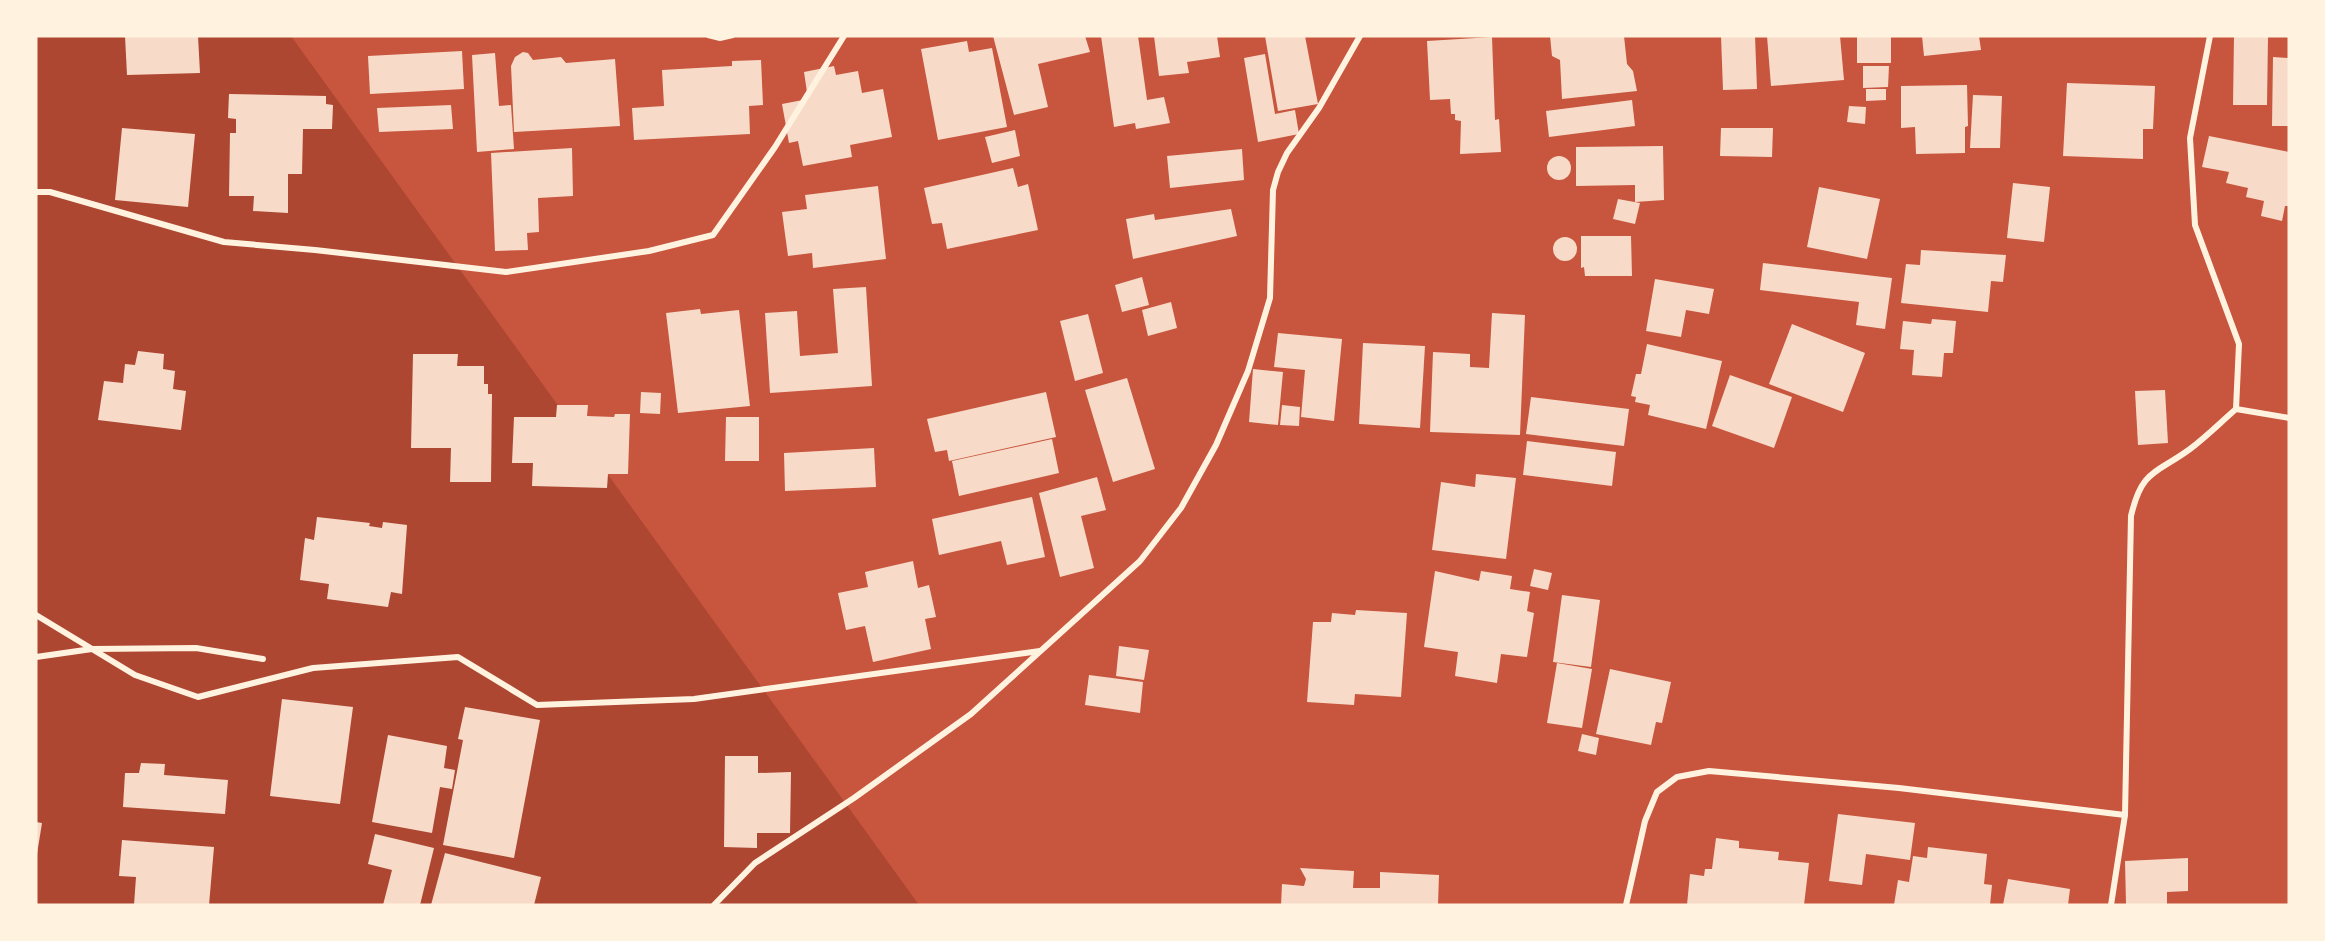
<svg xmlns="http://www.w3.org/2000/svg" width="2325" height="941" font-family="'Noto Serif',serif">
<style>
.green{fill:#ae4732}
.building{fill:#f7dbc8}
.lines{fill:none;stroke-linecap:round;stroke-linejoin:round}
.path{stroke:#fff3e0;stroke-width:4}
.minor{stroke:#fff3e0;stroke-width:6}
</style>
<rect width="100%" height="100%" fill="#c8553d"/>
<polygon class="green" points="36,36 291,36 919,905 36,905"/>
<g class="building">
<polygon points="125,36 198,36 200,73 127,75"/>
<polygon points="993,36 1085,36 1090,52 1038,64 1048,107 1014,115"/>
<polygon points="1101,36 1138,36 1147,100 1164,97 1170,123 1136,129 1135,123 1114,127"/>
<polygon points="1154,36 1217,36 1220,57 1187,62 1189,73 1159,76"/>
<polygon points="1265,36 1305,36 1318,104 1278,111"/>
<polygon points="1550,36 1624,36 1627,64 1633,71 1637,91 1562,99 1560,60 1552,56"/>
<polygon points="1721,36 1755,36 1757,89 1723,90"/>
<polygon points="1767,36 1840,36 1844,80 1771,86"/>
<rect x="1857" y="36" width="34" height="27"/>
<polygon points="1922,36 1979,36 1981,50 1924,56"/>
<polygon points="2234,36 2268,36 2267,105 2233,105"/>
<polygon points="1492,37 1495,120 1499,119 1501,152 1460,154 1461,121 1455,120 1455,114 1451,114 1450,99 1430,100 1427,41"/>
<polygon points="967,41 969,52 992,48 1007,127 938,140 921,49"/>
<polygon points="462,51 464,89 370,94 368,56"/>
<polygon points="523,52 528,53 533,60 561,57 566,63 615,59 620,126 514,132 511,66 515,57"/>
<polygon points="495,53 499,106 511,105 514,149 477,152 472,55"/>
<polygon points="1265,54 1275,114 1295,110 1299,134 1258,142 1244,58"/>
<polygon points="2273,57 2289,58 2289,126 2272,126"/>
<polygon points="761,60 763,105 749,106 750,134 634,140 632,108 664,106 662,70 732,66 732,61"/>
<polygon points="834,66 836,75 858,71 862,93 883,89 892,137 850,145 852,157 803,166 798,141 789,143 782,104 808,99 804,72"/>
<polygon points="1863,66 1889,66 1888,87 1863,88"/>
<polygon points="2067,83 2155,86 2153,129 2143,129 2143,159 2063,156"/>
<polygon points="1967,85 1968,126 1965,127 1965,153 1916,154 1915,127 1901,128 1901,86"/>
<polygon points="1866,89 1886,89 1886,100 1866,101"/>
<polygon points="229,94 326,96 326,104 333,105 332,129 303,129 302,174 288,174 288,213 253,211 254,196 229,196 230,133 236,133 236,119 228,118"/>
<polygon points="1973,95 2002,96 2000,148 1970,148"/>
<polygon points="1632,100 1635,126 1549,137 1546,111"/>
<polygon points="451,105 453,129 379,132 377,108"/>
<polygon points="1849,106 1866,107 1865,124 1847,122"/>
<polygon points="122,128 195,134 188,207 115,200"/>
<polygon points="1721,128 1773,128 1772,157 1720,156"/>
<polygon points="1015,130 1020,156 992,163 985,137"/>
<polygon points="2209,136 2289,152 2289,206 2285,206 2282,221 2261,216 2264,201 2246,197 2248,188 2226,183 2229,172 2202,167"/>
<polygon points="1663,146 1664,200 1635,202 1635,185 1576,186 1576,147"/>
<polygon points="572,148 573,196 538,198 539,232 527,233 528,250 495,251 491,153"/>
<polygon points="1242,149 1244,180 1170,188 1167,156"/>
<circle cx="1559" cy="168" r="12"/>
<polygon points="1013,168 1018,187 1028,184 1038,230 947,249 942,223 932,224 924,188"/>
<polygon points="2013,183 2050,187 2044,242 2007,238"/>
<polygon points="878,186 886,259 813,268 812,253 788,256 782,212 807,209 805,195"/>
<polygon points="1819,187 1880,199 1867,259 1807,247"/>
<polygon points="1618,199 1640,203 1635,224 1613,219"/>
<polygon points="1231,209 1237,236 1133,259 1126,219 1154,214 1155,220"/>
<polygon points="1581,236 1631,236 1632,276 1585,276 1584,267 1581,268"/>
<circle cx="1565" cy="249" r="12"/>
<polygon points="1921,250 2006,255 2003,282 1991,281 1988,312 1901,303 1906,264 1920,265"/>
<polygon points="1763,263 1892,278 1885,329 1856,325 1859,302 1760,290"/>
<polygon points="1142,277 1149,305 1122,312 1115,285"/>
<polygon points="1655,279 1714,289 1709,314 1686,310 1681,337 1646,331"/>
<polygon points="866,287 872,386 770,393 765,313 797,311 800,356 838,353 833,289"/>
<polygon points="1171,302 1177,328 1148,336 1142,310"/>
<polygon points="700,309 701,314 739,310 750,406 678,413 666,313"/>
<polygon points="1492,313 1525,315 1520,435 1430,432 1433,352 1470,354 1470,367 1489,368"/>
<polygon points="1088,314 1103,373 1075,381 1060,321"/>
<polygon points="1932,319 1956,321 1953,353 1944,353 1942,377 1912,375 1914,350 1900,349 1903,321 1931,324"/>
<polygon points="1792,324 1865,353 1843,412 1769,384"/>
<polygon points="1278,333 1342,339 1334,421 1301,417 1305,370 1274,367"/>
<polygon points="1363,343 1425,346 1420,428 1359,424"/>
<polygon points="1647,344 1722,361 1706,429 1648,415 1650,405 1635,402 1636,397 1631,396 1636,374 1641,374"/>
<polygon points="138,351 164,354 163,369 175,371 173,389 186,391 181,430 98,420 104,381 123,383 125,364 135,365"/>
<polygon points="413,354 458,354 457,366 484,366 484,384 488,384 488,394 492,394 491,482 450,482 451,448 411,448"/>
<polygon points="1253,369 1283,372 1278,425 1249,422"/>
<polygon points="1730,375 1792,397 1774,448 1712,426"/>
<polygon points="1127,378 1155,469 1113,482 1085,390"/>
<polygon points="2165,390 2168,443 2138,445 2135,391"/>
<polygon points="641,392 661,393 660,414 640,413"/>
<polygon points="1046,392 1056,437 949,461 947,450 935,452 927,419"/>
<polygon points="1531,397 1629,409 1624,446 1526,434"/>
<polygon points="557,405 588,405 587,416 614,417 615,414 630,414 628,474 608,474 607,488 532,486 533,463 512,463 514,417 556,417"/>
<polygon points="1282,405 1300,407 1299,426 1280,425"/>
<polygon points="726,417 759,417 759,461 725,461"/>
<polygon points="1052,439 1059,473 959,496 952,461"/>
<polygon points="1527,441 1616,452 1612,486 1523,475"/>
<polygon points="874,448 876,487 785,491 784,453"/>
<polygon points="1476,474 1516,478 1506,559 1432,550 1441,482 1475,487"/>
<polygon points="1097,477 1106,510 1081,516 1094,568 1060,577 1039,493"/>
<polygon points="1032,497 1045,557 1007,565 1001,541 939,555 932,519"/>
<polygon points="317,517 370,523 369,526 382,528 383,522 407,525 402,594 391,592 388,607 327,599 329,584 300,580 305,538 314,540"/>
<polygon points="913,561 918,588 929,585 936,617 925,619 931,649 873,662 865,626 846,630 838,593 868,587 865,572"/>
<polygon points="1534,569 1552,573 1548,590 1530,586"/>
<polygon points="1435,571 1479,581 1481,571 1512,576 1510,589 1530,592 1527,611 1534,613 1527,657 1501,654 1497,683 1455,676 1458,652 1424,647"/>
<polygon points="1562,595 1600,600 1591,667 1553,662"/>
<polygon points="1356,610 1407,613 1401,697 1355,694 1354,705 1307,702 1313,622 1331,622 1332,613 1355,615"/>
<polygon points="1119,646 1149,650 1144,680 1116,676"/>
<polygon points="1557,663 1592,669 1582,728 1547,723"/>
<polygon points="1610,669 1671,682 1662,723 1656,722 1651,745 1596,734"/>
<polygon points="1089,675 1143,682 1140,713 1085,705"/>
<polygon points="282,699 353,707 340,804 270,796"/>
<polygon points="465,707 540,720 514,858 443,845 463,740 458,739"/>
<polygon points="1582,734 1599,738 1596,755 1578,751"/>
<polygon points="388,735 447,746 444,768 455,770 452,789 440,787 432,833 372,822"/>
<polygon points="725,756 758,756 758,773 791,772 790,833 757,833 757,848 724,847"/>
<polygon points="141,763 165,764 164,775 228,780 225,814 123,807 125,773 139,773"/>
<polygon points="1838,814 1915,823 1910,860 1866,854 1862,885 1829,881"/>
<polygon points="36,822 42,823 37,854 36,854"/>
<polygon points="375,834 434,848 420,905 383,905 392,870 368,864"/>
<polygon points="1716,838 1739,841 1739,848 1779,852 1778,860 1809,863 1804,905 1687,905 1690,874 1704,876 1705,869 1712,869"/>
<polygon points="122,840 214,847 209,905 134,905 136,877 119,876"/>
<polygon points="1928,847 1987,854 1984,884 1992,885 1990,905 1894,905 1898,880 1909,882 1913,856 1927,858"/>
<polygon points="445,853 541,877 534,905 431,905"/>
<polygon points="2188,858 2188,891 2167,892 2167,905 2126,904 2125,861"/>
<polygon points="1300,868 1354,871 1353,888 1380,888 1380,872 1439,875 1438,905 1281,905 1282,884 1304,886 1306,879"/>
<polygon points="2008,879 2070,889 2068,905 2003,905"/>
</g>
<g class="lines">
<polyline class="path" points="708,36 720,39 733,36"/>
<g class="minor">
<polyline points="2210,36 2190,138 2195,225 2239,344 2236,409"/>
<polyline points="36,192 50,192 224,242 315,250 506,272 649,251 713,235 775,147 844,36"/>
<polyline points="36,615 135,675 198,697 313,668 458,657 537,705 694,699 1040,651"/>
<polyline points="36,657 92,649 196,648 263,659"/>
<polyline points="714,905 755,863 854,798 971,714 1140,561 1181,508 1216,445 1248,371 1270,298 1273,190 1278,172 1287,153 1319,108 1360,36"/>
<polyline points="1626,905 1645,821 1657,792 1677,777 1709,771 1899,788 2125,815"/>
<path d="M2111,905L2125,815L2131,516C2142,469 2156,474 2190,449C2206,437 2221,422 2236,409L2289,418"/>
</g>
</g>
<rect width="2325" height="941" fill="none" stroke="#fff3e0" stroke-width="75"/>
</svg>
